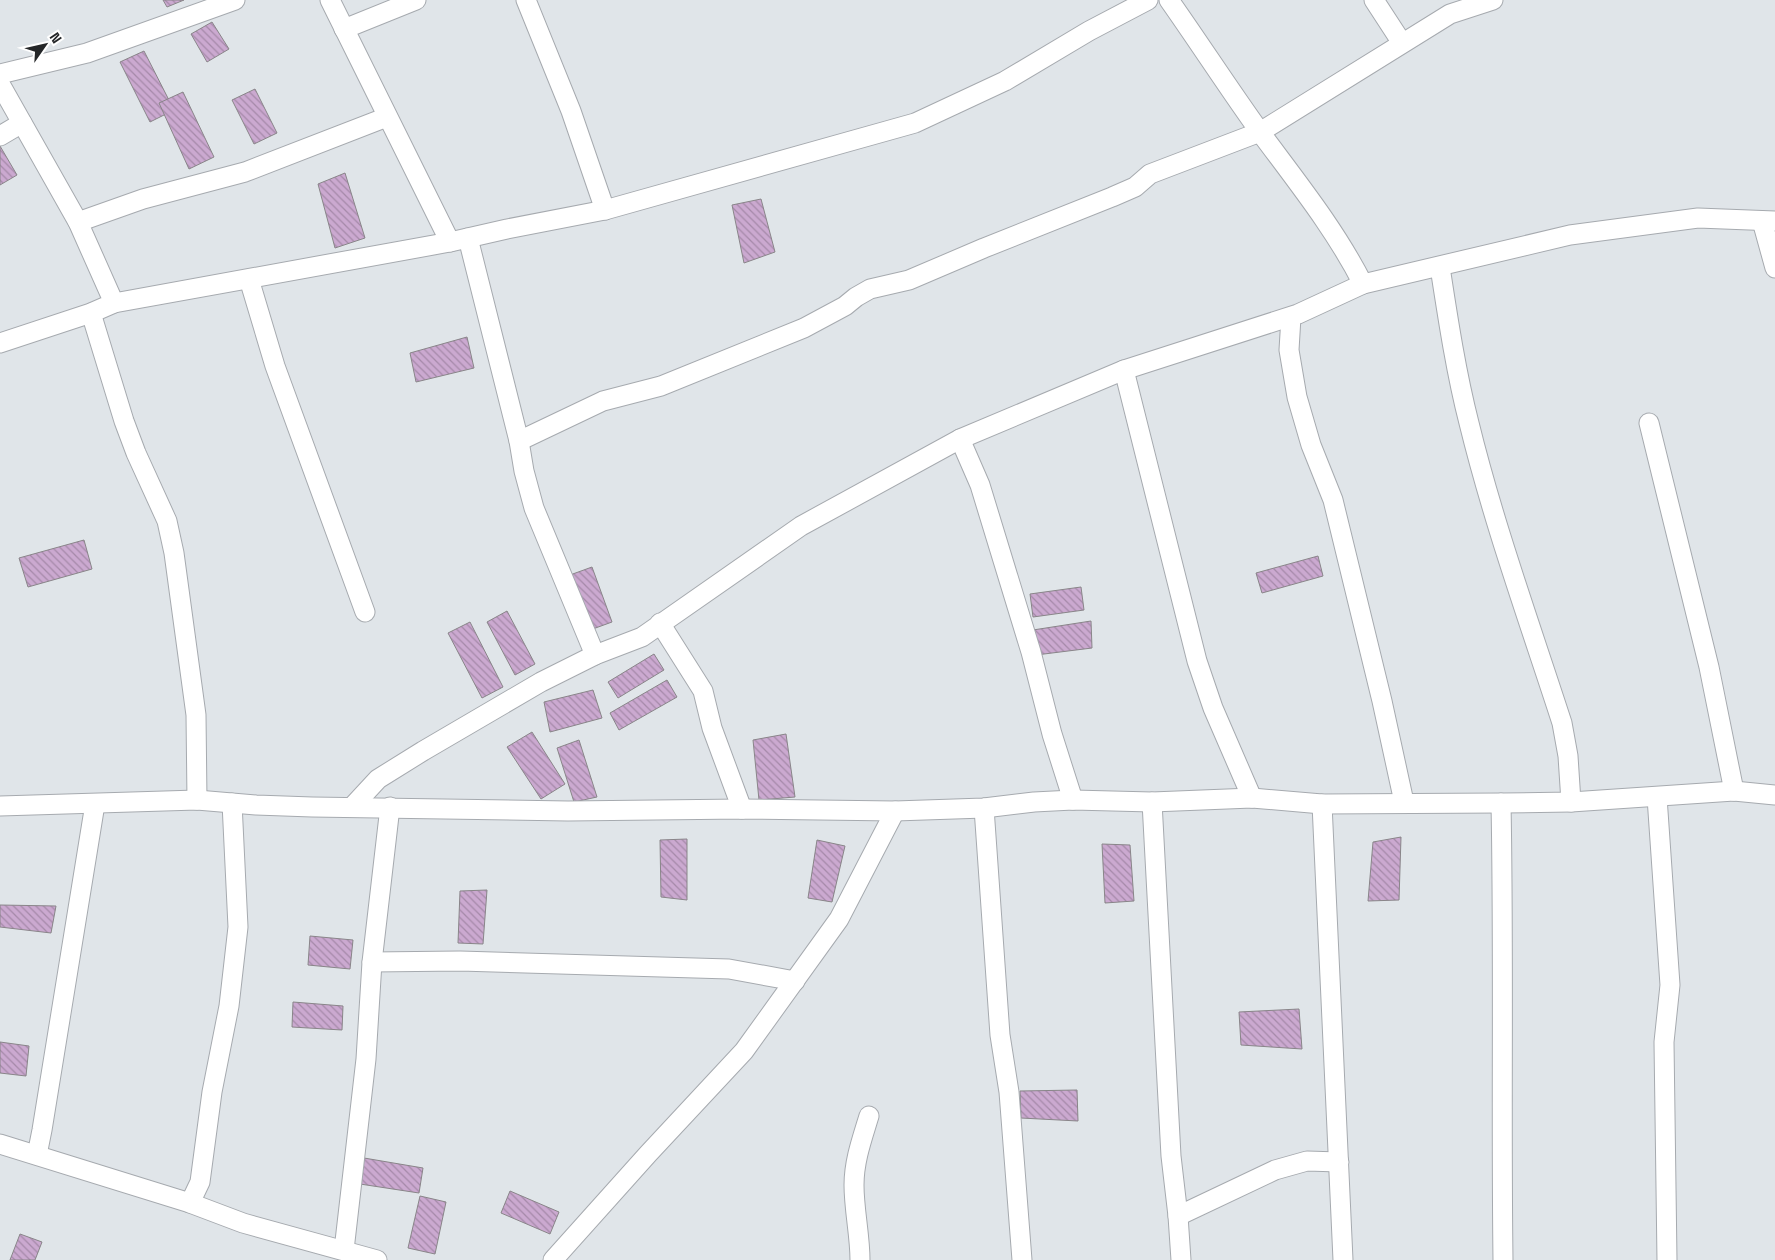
<svg xmlns="http://www.w3.org/2000/svg" width="1775" height="1260" font-family="'Space Grotesk',sans-serif">
<style>
.building{fill:url(#building-back-hatch);stroke:#898589}
.lines{fill:none;stroke-linecap:round;stroke-linejoin:round}
.minor-casing{stroke:#a6aaaf;stroke-width:21}
.minor{stroke:#fff;stroke-width:19}
</style>
<defs>
<pattern id="building-back-hatch" width="6" height="6" patternUnits="userSpaceOnUse" patternTransform="scale(1.25)"><rect width="6" height="6" fill="#cba9d0"/><path d="M-1 5l2 2M0 0l6 6M5-1l2 2" fill="none" stroke="#a589a9"/></pattern>
</defs>
<rect width="100%" height="100%" fill="#e0e5e9"/>
<g class="building">
<polygon points="163,0 184,0 167,7"/>
<polygon points="212,22 229,49 207,62 191,34"/>
<polygon points="144,51 174,110 150,122 120,62"/>
<polygon points="255,89 277,133 254,144 232,100"/>
<polygon points="183,92 214,157 189,169 159,103"/>
<polygon points="0,146 17,175 0,185"/>
<polygon points="345,173 365,238 335,248 318,184"/>
<polygon points="761,199 775,252 744,263 732,205"/>
<polygon points="467,337 474,368 416,382 410,353"/>
<polygon points="84,540 92,569 28,587 19,558"/>
<polygon points="1318,556 1323,576 1262,593 1256,573"/>
<polygon points="592,567 612,622 590,630 570,575"/>
<polygon points="1081,587 1084,610 1033,617 1030,594"/>
<polygon points="507,611 535,664 515,675 487,622"/>
<polygon points="1091,621 1092,648 1036,655 1033,630"/>
<polygon points="470,622 503,687 482,698 448,633"/>
<polygon points="654,654 664,670 618,698 608,682"/>
<polygon points="667,680 677,697 619,730 610,713"/>
<polygon points="593,690 602,718 550,732 544,702"/>
<polygon points="532,732 565,784 541,799 507,747"/>
<polygon points="786,734 795,797 759,800 753,740"/>
<polygon points="579,740 597,797 574,802 557,748"/>
<polygon points="1401,837 1399,900 1368,901 1373,842"/>
<polygon points="687,839 687,900 661,897 660,840"/>
<polygon points="817,840 845,846 832,902 808,898"/>
<polygon points="1102,844 1130,845 1134,901 1105,903"/>
<polygon points="487,890 483,944 458,943 460,891"/>
<polygon points="0,905 56,906 51,933 0,927"/>
<polygon points="310,936 353,940 350,969 308,965"/>
<polygon points="293,1002 343,1006 342,1030 292,1027"/>
<polygon points="1299,1009 1302,1049 1241,1045 1239,1012"/>
<polygon points="0,1042 29,1046 26,1076 0,1073"/>
<polygon points="1077,1090 1078,1121 1021,1118 1020,1091"/>
<polygon points="364,1158 423,1168 419,1193 360,1184"/>
<polygon points="510,1191 559,1212 550,1234 501,1213"/>
<polygon points="420,1196 446,1202 435,1254 408,1248"/>
<polygon points="20,1234 42,1242 35,1260 10,1260"/>
</g>
<g class="lines">
<defs>
<g id="minor">
<polyline points="526,0 571,111 605,210"/>
<polyline points="1374,0 1402,43"/>
<polyline points="344,29 416,0"/>
<polyline points="0,74 87,53 235,0"/>
<polyline points="0,84 78,222 114,303 91,313 0,343"/>
<polyline points="0,136 22,123"/>
<polyline points="1762,221 1775,268"/>
<polyline points="78,222 143,199 245,172 387,117"/>
<polyline points="468,238 519,441 524,471 534,508 595,655"/>
<polyline points="450,242 507,229 605,210 915,123 1005,81 1089,31 1148,0"/>
<path d="M1440,267C1448,319 1456,372 1469,423C1494,525 1530,624 1562,723L1568,756L1571,802"/>
<polyline points="249,279 275,366 365,612"/>
<polyline points="1363,284 1570,235 1698,218 1775,221"/>
<polyline points="114,303 450,242 330,0"/>
<polyline points="91,313 124,421 136,453 167,521 174,553 196,715 197,800"/>
<polyline points="1291,317 1289,350 1297,397 1311,445 1333,500 1382,701 1404,802"/>
<polyline points="1124,370 1197,661 1213,708 1252,798"/>
<polyline points="1649,423 1709,667 1734,791"/>
<polyline points="960,439 980,485 1031,652 1052,734 1073,800"/>
<polyline points="519,441 603,401 661,386 804,328 845,306 856,297 870,289 909,280 984,248 1112,197 1135,187 1150,174 1260,132 1450,14 1493,0"/>
<polyline points="660,623 703,691 712,728 742,809"/>
<polyline points="1657,797 1670,985 1664,1042 1667,1260"/>
<polyline points="1152,802 1171,1156 1178,1216 1181,1260"/>
<path d="M1501,803C1504,955 1501,1108 1503,1260"/>
<polyline points="1322,804 1343,1260"/>
<polyline points="0,806 197,800 256,805 312,807 568,811 742,809 895,811 984,808 1034,802 1073,800 1152,802 1252,798 1322,804 1501,803 1571,802 1734,791 1775,795"/>
<path d="M353,806L378,779L423,751L541,682L595,655L642,637L801,526L960,439L1124,370L1298,314L1363,284C1335,229 1297,182 1260,132C1229,89 1200,44 1169,0"/>
<polyline points="984,808 1000,1035 1009,1092 1022,1260"/>
<polyline points="372,962 460,961 729,969 795,981"/>
<polyline points="0,1144 190,1203 243,1223 377,1260"/>
<polyline points="37,1155 42,1130 95,804"/>
<polyline points="190,1203 200,1182 212,1092 229,1006 238,927 232,803"/>
<polyline points="1178,1216 1275,1170 1307,1161 1339,1162"/>
<polyline points="344,1250 366,1059 372,962 390,807"/>
<polyline points="553,1260 648,1154 744,1051 839,919 895,811"/>
<path d="M860,1260C860,1235 854,1210 854,1185C854,1161 862,1139 869,1116"/>
</g>
</defs>
<use href="#minor" class="minor-casing"/>
<use href="#minor" class="minor"/>
</g>
<g transform="translate(45 45) rotate(56)" stroke="#ffffff" stroke-width="4" paint-order="stroke">
<path d="M0-4L9 19L0 12L-9 19Z" fill="#242628"/>
<text y="-8" font-size="14" font-weight="bold" text-anchor="middle" fill="#242628">N</text>
</g>
</svg>
